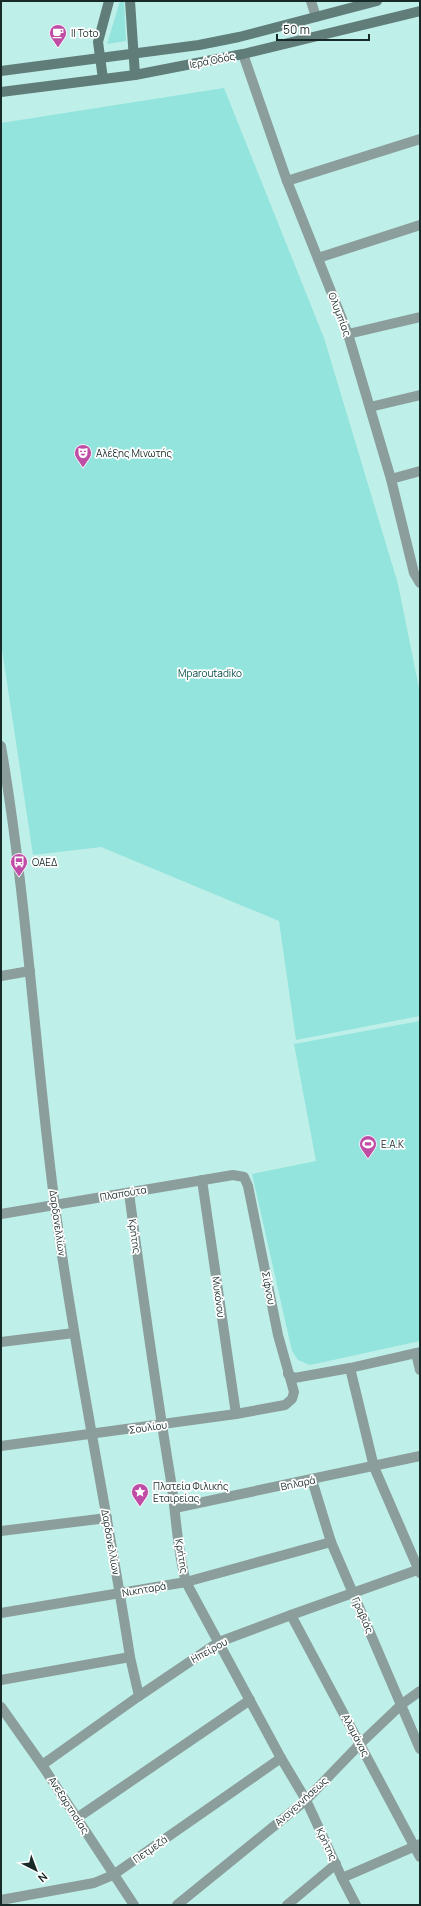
<svg xmlns="http://www.w3.org/2000/svg" width="421" height="1906" font-family="Manrope,sans-serif">
<style>
.green{fill:#93e4dc}
.lines{fill:none;stroke-linecap:round;stroke-linejoin:round}
.street{stroke:#8b9e9c;stroke-width:10}
.secondary{stroke:#607d7a;stroke-width:10}
.labels{text-anchor:middle;stroke-width:3.5;stroke-linejoin:round;paint-order:stroke}
.poi-label{font-size:10px;fill:#172a28;stroke:#fff;text-anchor:start}
.street-label{font-size:10px;fill:#172a28;stroke:#fff}
.park-label{font-size:10px;fill:#044b47;stroke:#fff}
</style>
<rect width="100%" height="100%" fill="#bfefe9"/>
<g class="green">
<polygon points="120,1 124,1 126,41 107,44"/>
<polygon points="224,88 324,338 398,584 420,693 420,1016 296,1040 279,921 101,847 33,855 1,643 1,123"/>
<polygon points="420,1021 420,1341 310,1365 298,1360 292,1351 252,1174 316,1161 294,1044"/>
</g>
<g class="lines">
<g class="street">
<polyline points="311,1 316,17"/>
<polyline points="243,54 287,181 348,334 391,479 414,573 420,583"/>
<polyline points="287,181 420,139"/>
<polyline points="318,258 420,225"/>
<polyline points="348,334 420,317"/>
<polyline points="370,407 420,395"/>
<polyline points="391,479 420,471"/>
<path d="M1,746C27,898 35,1053 55,1206C75,1357 107,1507 130,1657L139,1696"/>
<polyline points="1,976 30,971"/>
<polyline points="202,1180 236,1414"/>
<path d="M129,1193C142,1289 155,1385 171,1481C176,1514 177,1550 186,1582L281,1758L306,1800L342,1878L356,1905"/>
<polyline points="1,1214 233,1175 244,1177 248,1186 278,1335 294,1392 292,1399 285,1405 236,1414 1,1446"/>
<polyline points="1,1342 74,1333"/>
<polyline points="416,1353 420,1370"/>
<polyline points="350,1368 374,1467 420,1573"/>
<polyline points="288,1374 294,1378 300,1377 350,1368 420,1352"/>
<polyline points="312,1480 331,1542 420,1749"/>
<polyline points="175,1508 420,1456"/>
<polyline points="1,1531 107,1518"/>
<polyline points="1,1613 186,1582 331,1542"/>
<polyline points="291,1615 420,1857"/>
<polyline points="1,1680 130,1657"/>
<polyline points="1,1707 42,1765 134,1905"/>
<polyline points="42,1765 139,1696 219,1642 291,1615 420,1569"/>
<polyline points="77,1818 250,1700"/>
<polyline points="342,1878 420,1844"/>
<polyline points="1,1900 94,1883 113,1875 281,1758"/>
<polyline points="177,1905 306,1800 360,1744 402,1704 420,1691"/>
<polyline points="287,1905 336,1864"/>
</g>
<g class="secondary">
<polyline points="130,1 135,75"/>
<polyline points="1,71 199,45 239,37 377,1"/>
<polyline points="103,79 98,42 109,1"/>
<polyline points="1,92 135,75 243,54 420,11"/>
</g>
</g>
<defs>
<symbol id="cafe-pin" viewBox="-11 -11 22 30"><path d="M0 17L-7.5 6A9.5 9.5 0 1 1 7.5 6Z" fill="#bf4ca5" stroke="#fff"/><path d="M-5.5-4.5H6V0H3Q3 3.5 0 3.5H-2.5Q-5.5 3.5-5.5 0ZM3-3.2v2h1.7v-2ZM-6 4.5H4V6H-6Z" fill="#fff"/></symbol>
<symbol id="theatre-pin" viewBox="-11 -11 22 30"><path d="M0 17L-7.5 6A9.5 9.5 0 1 1 7.5 6Z" fill="#bf4ca5" stroke="#fff"/><path d="M-5-5.5Q0-4 5-5.5V0Q5 5 0 6Q-5 5-5 0ZM-3.3-2.5H-1v1.5H-3.3ZM1-2.5H3.3v1.5H1ZM-2.8 1Q0 5.5 2.8 1Z" fill="#fff"/></symbol>
<symbol id="bus-pin" viewBox="-11 -11 22 30"><path d="M0 17L-7.5 6A9.5 9.5 0 1 1 7.5 6Z" fill="#bf4ca5" stroke="#fff"/><path d="M-5-6H5V4H4V6H2V4H-2V6H-4V4H-5ZM-3.5-4V0h7V-4ZM-3.5 1.2v1.5H-2V1.2ZM2 1.2v1.5H3.5V1.2Z" fill="#fff"/></symbol>
<symbol id="stadium-pin" viewBox="-11 -11 22 30"><path d="M0 17L-7.5 6A9.5 9.5 0 1 1 7.5 6Z" fill="#bf4ca5" stroke="#fff"/><path d="M0-5a6.5 5 0 1 0 0 10a6.5 5 0 1 0 0-10ZM-3.5-1.8h7v3.6h-7Z" fill="#fff"/></symbol>
<symbol id="sight-pin" viewBox="-11 -11 22 30"><path d="M0 17L-7.5 6A9.5 9.5 0 1 1 7.5 6Z" fill="#bf4ca5" stroke="#fff"/><path d="M0-6L1.8-2.2L6-1.7L2.9 1.2L3.7 5.4L0 3.3L-3.7 5.4L-2.9 1.2L-6-1.7L-1.8-2.2Z" fill="#fff"/></symbol>
</defs>
<g fill-rule="evenodd">
<use href="#cafe-pin" x="48" y="23" width="20" height="27"/>
<use href="#theatre-pin" x="73" y="443" width="20" height="27"/>
<use href="#bus-pin" x="9" y="852" width="20" height="27"/>
<use href="#stadium-pin" x="358" y="1134" width="20" height="27"/>
<use href="#sight-pin" x="130" y="1482" width="20" height="27"/>
</g>
<g class="labels">
<g class="poi-label">
<text x="71" y="37">Il Toto</text>
<text x="96" y="457">Αλέξης Μινωτής</text>
<text x="32" y="866">ΟΑΕΔ</text>
<text x="381" y="1148">E.A.K</text>
<text x="153" y="1490">Πλατεία Φιλικής<tspan x="153" dy="12">Εταιρείας</tspan></text>
</g>
<g class="street-label">
<text transform="translate(212 60) rotate(-11)" y="4">Ιερά Οδός</text>
<text transform="translate(340 314) rotate(69)" y="4">Ολυμπίας</text>
<text transform="translate(123 1193) rotate(-10)" y="4">Πλαπούτα</text>
<text transform="translate(58 1223) rotate(82)" y="4">Δαρδανελλίων</text>
<text transform="translate(135 1236) rotate(82)" y="4">Κρήτης</text>
<text transform="translate(269 1288) rotate(79)" y="4">Σίφνου</text>
<text transform="translate(219 1297) rotate(82)" y="4">Μυκόνου</text>
<text transform="translate(148 1427) rotate(-8)" y="4">Σουλίου</text>
<text transform="translate(298 1483) rotate(-12)" y="4">Βηλαρά</text>
<text transform="translate(111 1542) rotate(80)" y="4">Δαρδανελλίων</text>
<text transform="translate(182 1556) rotate(81)" y="4">Κρήτης</text>
<text transform="translate(144 1589) rotate(-10)" y="4">Νικηταρά</text>
<text transform="translate(363 1615) rotate(66)" y="4">Γραβιάς</text>
<text transform="translate(209 1650) rotate(-29)" y="4">Ηπείρου</text>
<text transform="translate(356 1735) rotate(62)" y="4">Αλαμάνας</text>
<text transform="translate(301 1801) rotate(-42)" y="4">Αναγεννήσεως</text>
<text transform="translate(69 1805) rotate(57)" y="4">Ανεξαρτησίας</text>
<text transform="translate(327 1844) rotate(65)" y="4">Κρήτης</text>
<text transform="translate(150 1849) rotate(-35)" y="4">Πετμεζά</text>
</g>
<g class="park-label">
<text x="210" y="677">Mparoutadiko</text>
</g>
</g>
<rect width="421" height="1906" fill="none" stroke="#172a28" stroke-width="4"/>
<g transform="translate(36 1870) rotate(138)" stroke="#ffffff" stroke-width="3" paint-order="stroke">
<path d="M0-3L7 15L0 10L-7 15Z" fill="#172a28"/>
<text y="-6" font-size="11" font-weight="bold" text-anchor="middle" fill="#172a28">N</text>
</g>
<path d="M277 34v6h92v-6" fill="none" stroke="#172a28" stroke-width="2"/>
<text x="283" y="34" font-size="12" fill="#172a28" stroke="#ffffff" stroke-width="3" paint-order="stroke">50 m</text>
</svg>
